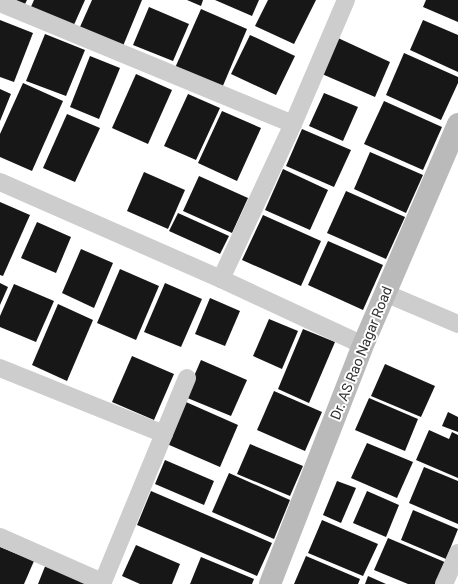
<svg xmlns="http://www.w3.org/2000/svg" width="458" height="584" font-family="Roboto,sans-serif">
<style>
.building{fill:#171717}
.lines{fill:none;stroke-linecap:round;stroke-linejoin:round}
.street{stroke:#cdcdcd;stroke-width:18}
.secondary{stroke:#bababa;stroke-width:22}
.labels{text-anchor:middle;stroke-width:4;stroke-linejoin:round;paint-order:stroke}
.street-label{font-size:14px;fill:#303030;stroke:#fff}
</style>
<rect width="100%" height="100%" fill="#fff"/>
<g class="building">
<polygon points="15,0 27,0 25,4"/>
<polygon points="34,0 85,0 73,27 30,9"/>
<polygon points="92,0 142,0 123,46 80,27"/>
<polygon points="187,0 203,0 201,6"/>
<polygon points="215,0 259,0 252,16"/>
<polygon points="268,0 316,0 294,44 255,26"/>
<polygon points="426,0 458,0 458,22 423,7"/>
<polygon points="149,7 189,24 173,61 133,45"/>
<polygon points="201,9 247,29 222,88 175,68"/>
<polygon points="0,20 33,33 14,82 0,77"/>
<polygon points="423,20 458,35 458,72 410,50"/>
<polygon points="45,34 85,50 66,96 26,81"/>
<polygon points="250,35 295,56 276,95 231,74"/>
<polygon points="338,38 390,62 375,97 322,74"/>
<polygon points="404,53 458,77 458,83 441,120 386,95"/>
<polygon points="90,56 120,68 99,119 70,107"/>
<polygon points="136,74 172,90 148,144 112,128"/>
<polygon points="23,83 63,101 32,171 0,157 0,134"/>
<polygon points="0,89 11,94 0,121"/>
<polygon points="324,93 358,107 343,141 309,126"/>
<polygon points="188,94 220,108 196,160 164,146"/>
<polygon points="384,101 442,127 423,170 364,144"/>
<polygon points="222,111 261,128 237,181 198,163"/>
<polygon points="67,114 100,128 75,182 43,168"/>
<polygon points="302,129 351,150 334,187 286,166"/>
<polygon points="370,152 423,175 406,213 354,189"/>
<polygon points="283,169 328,190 310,230 265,210"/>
<polygon points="144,172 185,190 168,229 127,211"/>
<polygon points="199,176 248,198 232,233 183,211"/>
<polygon points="346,191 405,217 386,259 327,233"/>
<polygon points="0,202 30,215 3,276 0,275"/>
<polygon points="178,213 229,236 220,254 169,231"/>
<polygon points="263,215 321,241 301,286 242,260"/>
<polygon points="37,222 71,237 56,273 21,258"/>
<polygon points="328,241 383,265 363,310 308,285"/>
<polygon points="81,249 113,263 94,308 62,293"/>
<polygon points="120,269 159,286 136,340 97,323"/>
<polygon points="0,283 8,287 0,305"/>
<polygon points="165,283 202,299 181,347 144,332"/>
<polygon points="14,284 54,301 36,342 0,327 0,316"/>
<polygon points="210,298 240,311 225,346 195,334"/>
<polygon points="58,304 93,320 67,381 32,365"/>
<polygon points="269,319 298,331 282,369 253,356"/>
<polygon points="303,329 335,342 309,403 278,389"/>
<polygon points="132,356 174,374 154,420 112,402"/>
<polygon points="201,360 247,380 231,416 185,397"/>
<polygon points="385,364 435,386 421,417 371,396"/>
<polygon points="274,391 322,412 305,451 257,430"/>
<polygon points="369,398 418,419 405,451 355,430"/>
<polygon points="186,402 238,425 220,467 167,444"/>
<polygon points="448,412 458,417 458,432 442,426"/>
<polygon points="429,430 449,439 452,432 458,435 458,478 416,460"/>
<polygon points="367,443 413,462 397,498 351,478"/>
<polygon points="250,444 303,466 290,496 237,474"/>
<polygon points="165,460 214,481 204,505 155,484"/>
<polygon points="424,467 458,481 458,524 409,503"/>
<polygon points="229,473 290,500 274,539 212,512"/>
<polygon points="337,481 356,488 341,523 323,515"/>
<polygon points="151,491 272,543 257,576 137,525"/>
<polygon points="367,491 399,505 386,537 353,523"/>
<polygon points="413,510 458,529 446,559 401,540"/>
<polygon points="322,520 378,544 363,576 308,553"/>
<polygon points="388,538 447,563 438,584 408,584 374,570"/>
<polygon points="136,545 180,564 172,584 140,584 122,576"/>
<polygon points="0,547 34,561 24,584 0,584"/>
<polygon points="306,556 360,579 358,584 294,584"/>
<polygon points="201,557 254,579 252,584 190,584"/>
<polygon points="46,564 89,584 38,584"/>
<polygon points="368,576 386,584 365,584"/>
</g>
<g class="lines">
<g class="street">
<polyline points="0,3 293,124"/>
<polyline points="0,182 221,279 363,345"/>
<polyline points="221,279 293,124 346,0"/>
<polyline points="385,293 458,324"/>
<polyline points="0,368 164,434"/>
<polyline points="0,537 102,582"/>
<polyline points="102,584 187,378"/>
<polyline points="444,584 458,553"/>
</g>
<polyline class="secondary" points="270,584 363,345 458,124"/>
</g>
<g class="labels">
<g class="street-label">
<text transform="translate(361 353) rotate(-68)" y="5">Dr. AS Rao Nagar Road</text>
</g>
</g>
</svg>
